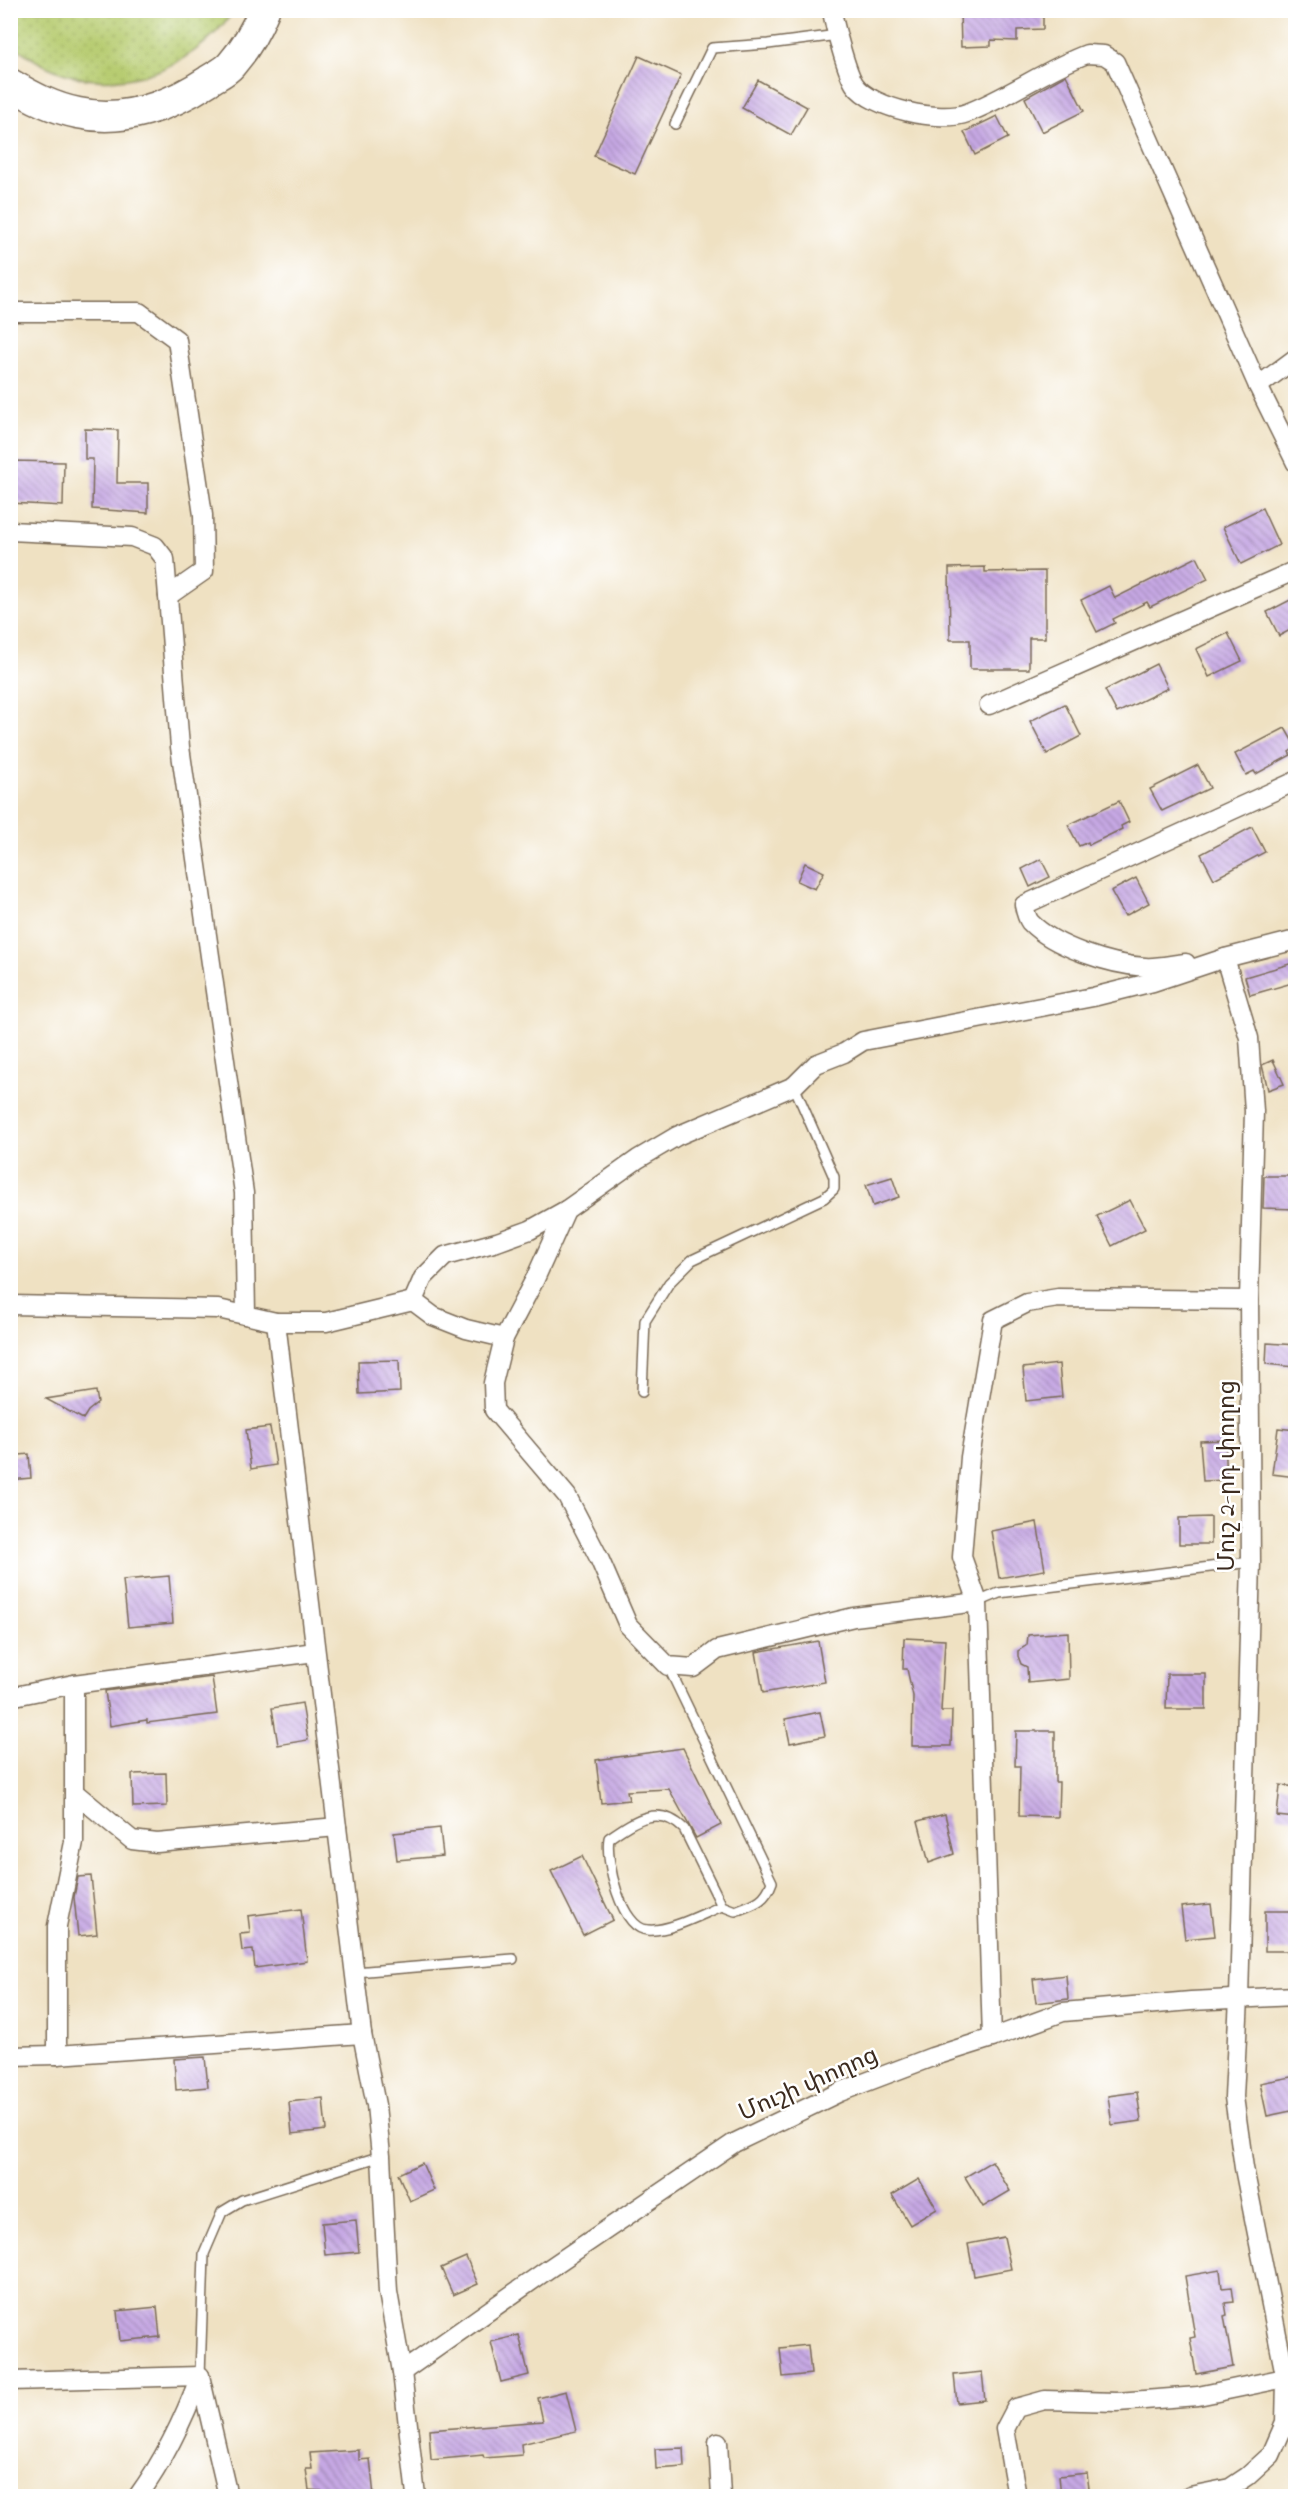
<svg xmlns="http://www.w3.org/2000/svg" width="1306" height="2507" font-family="'Indie Flower','Noto Sans Armenian',sans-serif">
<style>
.grass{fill:url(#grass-dots);stroke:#797b48;stroke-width:1.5}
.building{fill:url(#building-back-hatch)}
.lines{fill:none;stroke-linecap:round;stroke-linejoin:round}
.service-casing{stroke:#7a6a57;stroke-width:12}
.minor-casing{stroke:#7a6a57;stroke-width:21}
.trunk-casing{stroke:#7a6a57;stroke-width:33}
.service{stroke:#fff;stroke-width:9}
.minor{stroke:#fff;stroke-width:18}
.trunk{stroke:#fff;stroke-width:30}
.labels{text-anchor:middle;stroke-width:5;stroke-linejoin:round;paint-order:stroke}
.street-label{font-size:24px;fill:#3b2a1e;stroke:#fff}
</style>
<defs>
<pattern id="grass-dots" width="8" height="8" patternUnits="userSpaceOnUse" patternTransform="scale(1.5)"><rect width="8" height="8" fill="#b7cc71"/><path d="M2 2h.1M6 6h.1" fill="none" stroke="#9eaf61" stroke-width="1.8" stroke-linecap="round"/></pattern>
<pattern id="building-back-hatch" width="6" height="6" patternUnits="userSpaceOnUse" patternTransform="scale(1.5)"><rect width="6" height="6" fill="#c6a8e4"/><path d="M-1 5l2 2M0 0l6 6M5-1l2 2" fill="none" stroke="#a289b8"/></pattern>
</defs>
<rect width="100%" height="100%" fill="#fff"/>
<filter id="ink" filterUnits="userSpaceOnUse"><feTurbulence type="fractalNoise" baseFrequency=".0167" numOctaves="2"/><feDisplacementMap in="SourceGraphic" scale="12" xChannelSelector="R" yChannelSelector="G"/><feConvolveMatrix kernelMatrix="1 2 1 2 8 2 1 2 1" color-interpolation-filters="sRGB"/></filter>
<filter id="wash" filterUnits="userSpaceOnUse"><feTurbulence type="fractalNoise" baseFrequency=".008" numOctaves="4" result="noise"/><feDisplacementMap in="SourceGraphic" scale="24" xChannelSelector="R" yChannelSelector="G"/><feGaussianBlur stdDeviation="1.35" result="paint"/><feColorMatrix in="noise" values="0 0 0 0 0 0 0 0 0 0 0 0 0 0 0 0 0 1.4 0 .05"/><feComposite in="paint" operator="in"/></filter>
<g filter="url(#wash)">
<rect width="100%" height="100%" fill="#efe1c2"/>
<path class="grass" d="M11,10H234V11C189,73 111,101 40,63C30,58 22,51 13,45L11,43Z"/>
<g id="blocks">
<g class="building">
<polygon points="960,10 1043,10 1043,29 1017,30 1017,41 991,40 991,46 961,47"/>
<polygon points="639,56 681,75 635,174 594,156"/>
<polygon points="1066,75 1084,111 1042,132 1025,98"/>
<polygon points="758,80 807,107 791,135 742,108"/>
<polygon points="997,116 1008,138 975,155 964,132"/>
<polygon points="85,429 118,430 117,483 148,483 148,513 92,509 93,459 85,459"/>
<polygon points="10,461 64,462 63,506 10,503"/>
<polygon points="1262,508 1279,545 1241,564 1223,527"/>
<polygon points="1197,557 1208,579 1150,607 1147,602 1113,619 1115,623 1097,632 1081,600 1109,586 1115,598"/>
<polygon points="985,567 985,572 1045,571 1045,638 1029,638 1029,669 970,669 970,640 950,640 949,568"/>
<polygon points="1296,597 1296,627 1279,636 1267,612"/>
<polygon points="1228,633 1242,661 1209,677 1196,649"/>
<polygon points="1156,664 1168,688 1117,713 1105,690"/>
<polygon points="1065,704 1081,736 1047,754 1030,721"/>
<polygon points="1285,728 1296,747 1289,752 1291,755 1256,774 1254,771 1246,775 1235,754"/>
<polygon points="1198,765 1210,788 1162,811 1150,789"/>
<polygon points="1119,801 1129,822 1121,826 1122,829 1089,845 1088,842 1079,846 1068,825"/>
<polygon points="1252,827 1265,852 1214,879 1201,854"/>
<polygon points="1041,859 1050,877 1030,887 1022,869"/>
<polygon points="805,863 824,872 815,889 797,881"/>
<polygon points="1136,878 1149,903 1125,916 1111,891"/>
<polygon points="1293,963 1296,982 1250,995 1245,977"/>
<polygon points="1273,1060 1284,1084 1268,1090 1262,1065"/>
<polygon points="1264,1176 1292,1176 1292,1192 1296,1192 1296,1209 1263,1208"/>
<polygon points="892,1177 899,1197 873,1206 866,1185"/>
<polygon points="1130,1200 1145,1229 1112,1246 1097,1216"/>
<polygon points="1267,1343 1296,1345 1294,1367 1266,1364"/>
<polygon points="399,1360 400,1392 359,1394 358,1361"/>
<polygon points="1059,1364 1062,1397 1026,1401 1023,1368"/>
<polygon points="96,1391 98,1403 88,1411 83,1419 46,1399"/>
<polygon points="270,1427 276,1465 251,1469 246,1430"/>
<polygon points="1278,1428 1296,1430 1296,1477 1272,1474"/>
<polygon points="1225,1440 1227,1480 1203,1481 1200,1441"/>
<polygon points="29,1454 31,1478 10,1480 10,1456"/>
<polygon points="1211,1517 1211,1544 1179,1544 1179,1518"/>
<polygon points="1037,1522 1045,1570 999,1578 991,1531"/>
<polygon points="169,1576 173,1623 128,1627 123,1580"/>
<polygon points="1068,1632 1069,1679 1028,1683 1027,1667 1021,1664 1018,1656 1018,1651 1027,1645 1028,1635"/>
<polygon points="904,1638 945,1640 941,1711 952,1711 951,1746 912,1746 913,1696 907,1669 903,1669"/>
<polygon points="818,1641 825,1682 763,1693 756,1652"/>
<polygon points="1167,1674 1206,1674 1206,1709 1166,1709"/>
<polygon points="212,1677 217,1714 147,1723 147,1720 110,1726 105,1691"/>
<polygon points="302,1703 308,1740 278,1745 272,1708"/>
<polygon points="820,1712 825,1736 790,1743 785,1719"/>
<polygon points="1016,1731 1055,1731 1055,1782 1059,1782 1058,1817 1019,1816 1020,1766 1015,1766"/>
<polygon points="683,1748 721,1825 696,1838 669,1789 627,1791 629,1800 601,1803 596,1760"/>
<polygon points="166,1773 167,1806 133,1807 132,1774"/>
<polygon points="1280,1785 1296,1787 1296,1818 1277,1816"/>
<polygon points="945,1814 954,1854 929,1863 918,1821"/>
<polygon points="440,1828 443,1856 397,1860 394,1833"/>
<polygon points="582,1856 613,1920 583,1935 551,1871"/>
<polygon points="91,1876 97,1934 78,1936 74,1897 78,1877"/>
<polygon points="1211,1904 1215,1936 1185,1939 1181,1907"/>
<polygon points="301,1909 307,1961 255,1968 253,1950 242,1951 240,1934 250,1933 248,1916"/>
<rect x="1265" y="1911" width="31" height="40"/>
<polygon points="1066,1975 1068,1999 1036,2003 1033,1979"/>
<polygon points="205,2057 208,2087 176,2090 174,2059"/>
<polygon points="1296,2076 1296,2110 1267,2116 1260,2083"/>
<polygon points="1137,2092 1141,2121 1112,2125 1108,2096"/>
<polygon points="323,2098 326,2130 292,2134 289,2102"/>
<polygon points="992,2161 1010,2191 983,2207 965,2177"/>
<polygon points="422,2163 434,2190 410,2201 398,2174"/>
<polygon points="919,2179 937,2209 910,2225 892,2195"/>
<polygon points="356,2220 359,2252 325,2255 322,2223"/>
<polygon points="1004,2237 1011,2269 974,2276 968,2244"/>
<polygon points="466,2257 478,2284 453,2295 441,2268"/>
<polygon points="1220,2270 1222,2288 1232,2287 1234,2302 1225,2303 1227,2315 1224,2316 1233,2367 1196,2374 1190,2338 1195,2337 1185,2276"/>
<polygon points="157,2307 160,2337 120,2341 117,2311"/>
<polygon points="519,2335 529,2375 501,2382 491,2342"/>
<polygon points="808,2345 811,2374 783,2377 780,2348"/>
<polygon points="982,2372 985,2400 957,2403 954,2375"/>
<polygon points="566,2391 576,2431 521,2444 522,2455 484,2458 483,2455 431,2460 429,2430 543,2421 538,2398"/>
<polygon points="683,2448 684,2467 656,2469 655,2449"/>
<polygon points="359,2450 359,2460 370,2459 374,2496 321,2496 321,2491 309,2490 306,2469 312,2469 310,2453"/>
<polygon points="1087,2473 1090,2496 1061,2496 1059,2476"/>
</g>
</g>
</g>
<g filter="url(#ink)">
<use href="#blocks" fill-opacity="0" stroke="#7a6a57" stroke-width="1.5"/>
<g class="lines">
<defs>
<g id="service">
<polyline points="675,124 712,48 768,44 838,35"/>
<polyline points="642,1392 645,1321 669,1283 692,1260 824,1198 834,1189 834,1177 794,1086"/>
<polyline points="978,1602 999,1593 1251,1562"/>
<path d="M668,1666L772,1882C765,1902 754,1904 735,1911L722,1906L684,1829C658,1803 634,1821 609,1838C605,1860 621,1929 648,1930C669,1932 702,1914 722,1906"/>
<polyline points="355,1972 513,1959"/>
<polyline points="200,2376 204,2254 222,2212 242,2200 381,2156"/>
</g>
<g id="minor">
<path d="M832,10C834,25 847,74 855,85C872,109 941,123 967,113C1009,97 1046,69 1087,54L1104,55L1115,62L1258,386L1296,463"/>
<polyline points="10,312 139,312 177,340 203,515 204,571 168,596"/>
<polyline points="1258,386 1296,358"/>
<polyline points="10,531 132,537 155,546 165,559 180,747 244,1193 246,1315"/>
<polyline points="989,705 1296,570"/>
<path d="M1186,963C1173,964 1158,968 1145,967C1111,965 1054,947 1030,922C1027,918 1025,910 1024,905L1296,781"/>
<polyline points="413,1301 423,1278 445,1256 497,1242 530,1230 566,1210"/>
<polyline points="10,1305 218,1309 276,1322 326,1322 413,1301 433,1316 466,1329 504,1338 493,1383 494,1410 567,1496 599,1558 628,1625 668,1666 693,1668 717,1650 854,1617 978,1602"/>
<polyline points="276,1322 362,2034 376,2105 381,2156 388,2292 402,2372 416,2496"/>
<polyline points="504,1338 535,1279 566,1210 638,1159 677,1136 794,1086 816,1064 844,1053 863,1041 1093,997 1153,982 1225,958 1296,940"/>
<polyline points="74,1684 74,1842 57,1926 57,2055 362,2034"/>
<polyline points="10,1697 74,1684 315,1652"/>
<polyline points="74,1792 132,1840 157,1843 337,1827"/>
<polyline points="992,2038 978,1602 962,1557 970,1457 993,1320 1027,1303 1058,1298 1249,1300"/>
<polyline points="10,2056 57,2055"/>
<polyline points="402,2372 547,2270 734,2143 840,2092 932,2057 992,2038 1063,2012 1191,2001 1296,1996"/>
<polyline points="200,2376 228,2496"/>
<polyline points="10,2381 200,2376"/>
<polyline points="718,2442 721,2496"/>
<path d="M138,2496C165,2459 184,2419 200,2376"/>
<polyline points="1017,2496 1005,2429 1016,2408 1045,2400 1117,2402 1198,2396 1285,2378"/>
<polyline points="1190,2496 1230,2488 1248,2476 1271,2455 1285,2423 1286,2380 1244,2168 1234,2097 1239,1998 1251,1562 1249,1300 1254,1111 1249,1038 1225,958"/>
</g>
<path id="trunk" d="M10,84C32,97 53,108 78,113C124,123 170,106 208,81C215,76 225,72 231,65C245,49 256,30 264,10"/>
</defs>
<use href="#service" class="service-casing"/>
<use href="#minor" class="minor-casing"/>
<use href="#trunk" class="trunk-casing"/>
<use href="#service" class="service"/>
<use href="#minor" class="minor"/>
<use href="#trunk" class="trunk"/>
</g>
</g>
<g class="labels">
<g class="street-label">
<text transform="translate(1226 1476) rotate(-90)" y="8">Մուշ 2-րդ փողոց</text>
<text transform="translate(808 2083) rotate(-24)" y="8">Մուշի փողոց</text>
</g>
</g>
<rect width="1306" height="2507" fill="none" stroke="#fff" stroke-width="36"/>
</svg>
